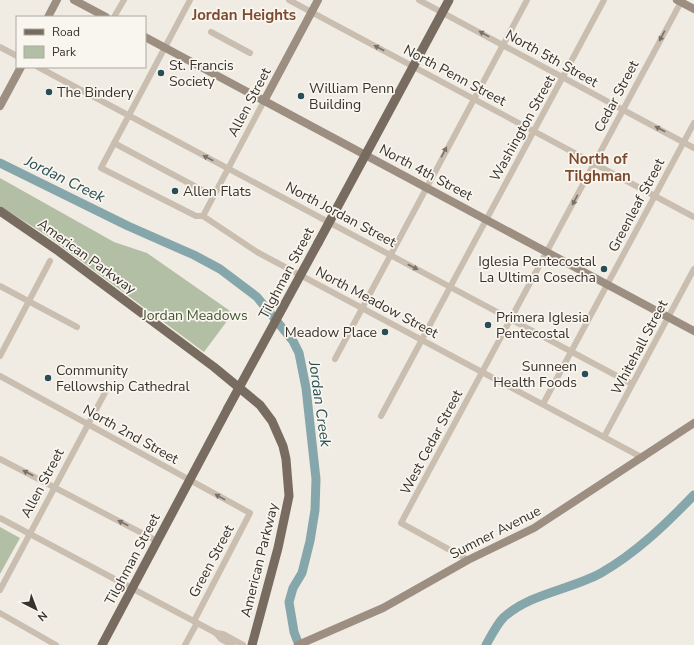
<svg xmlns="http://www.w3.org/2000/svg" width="694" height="645" font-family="'Nunito Sans',sans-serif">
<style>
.green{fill:#b3bfa4}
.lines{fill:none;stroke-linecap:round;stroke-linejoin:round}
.river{stroke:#85a6ab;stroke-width:9}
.street{stroke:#c9beb0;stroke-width:6}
.secondary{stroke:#9c8e81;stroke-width:8}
.primary{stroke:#786b60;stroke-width:9}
.primary-bridge{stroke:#786b60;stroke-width:9}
.oneway{fill:#7a7168}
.poi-dot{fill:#274e56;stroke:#f9f6ef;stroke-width:1.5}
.labels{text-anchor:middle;stroke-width:3.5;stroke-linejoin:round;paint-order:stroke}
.street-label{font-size:14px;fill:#39322d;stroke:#f9f6ef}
.poi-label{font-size:14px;fill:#39322d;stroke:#f9f6ef;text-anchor:start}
.park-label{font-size:14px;fill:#455433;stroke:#f9f6ef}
.neighbourhood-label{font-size:15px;font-weight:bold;fill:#7e4a2f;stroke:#f9f6ef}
.water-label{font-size:15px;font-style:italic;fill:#274e56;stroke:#f9f6ef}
</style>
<rect width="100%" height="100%" fill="#f1ece3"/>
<g class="green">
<polygon points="0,178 114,242 147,253 233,313 204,352 49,237 0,206"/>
<polygon points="0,527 20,538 0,574"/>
</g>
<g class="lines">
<g class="river">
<polyline points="0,163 128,226 194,255 220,269 257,297 293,341 299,353 306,388 316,479 315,510 310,541 302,573 293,588 289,602 294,632 299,645"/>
<path d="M486,645C491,636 497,624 504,617C531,593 570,590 601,573C636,553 666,524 694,495"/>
</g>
<g class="street">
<polyline points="190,0 101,168 196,216 203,216 257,252 643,458"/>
<polyline points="289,0 694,217"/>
<polyline points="419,0 694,148"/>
<polyline points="114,17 124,0"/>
<polyline points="211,32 250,53"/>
<polyline points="0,47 17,56"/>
<polyline points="38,67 632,384"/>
<polyline points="114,143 213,196"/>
<polyline points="203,216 264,101"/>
<polyline points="0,286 77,327"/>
<polyline points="0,356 50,261"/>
<polyline points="335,359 527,0"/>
<polyline points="0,376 250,513 194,621"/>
<polyline points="543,404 694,123"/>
<polyline points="381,416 604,0"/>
<polyline points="604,437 694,269"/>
<polyline points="0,459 157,541"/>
<polyline points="0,518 216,633 223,634 243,645"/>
<polyline points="468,560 401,523 682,0"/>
<polyline points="0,590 107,389"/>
<polyline points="0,613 56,645"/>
<polyline points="216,633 221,639 232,645"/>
<polyline points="185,645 197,623"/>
</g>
<g class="secondary">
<polyline points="74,0 106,17"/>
<polyline points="677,0 694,9"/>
<polyline points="48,17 57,0"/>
<polyline points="145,37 694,331"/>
<polyline points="264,101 318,0"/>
<polyline points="0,106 21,67"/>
<polyline points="298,645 383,608 468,560 534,528 694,423"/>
</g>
<g class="primary">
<polyline points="0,211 57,250 214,367 260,405 272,421 283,446 286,459 289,496 278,548 252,645"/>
<polyline points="318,243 449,0"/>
<polyline points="102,645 228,408"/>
</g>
<polyline class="primary-bridge" points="228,408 318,243"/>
</g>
<defs><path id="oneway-solid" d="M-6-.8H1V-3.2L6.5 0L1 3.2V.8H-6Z"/></defs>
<g class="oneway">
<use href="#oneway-solid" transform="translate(484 34) rotate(-151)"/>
<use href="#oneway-solid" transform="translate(662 36) rotate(118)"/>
<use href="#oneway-solid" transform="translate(379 48) rotate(-152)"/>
<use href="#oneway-solid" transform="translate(660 129) rotate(-152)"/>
<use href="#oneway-solid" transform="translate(444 152) rotate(-62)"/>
<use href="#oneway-solid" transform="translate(208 158) rotate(-152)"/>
<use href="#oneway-solid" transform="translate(575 200) rotate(118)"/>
<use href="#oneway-solid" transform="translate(413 267) rotate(28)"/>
<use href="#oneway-solid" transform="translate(28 473) rotate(-153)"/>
<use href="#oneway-solid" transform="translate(220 497) rotate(-151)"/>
<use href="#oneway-solid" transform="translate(123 523) rotate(-153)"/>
</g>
<g class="poi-dot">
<circle cx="161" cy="73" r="4"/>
<circle cx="49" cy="92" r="4"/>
<circle cx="301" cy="96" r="4"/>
<circle cx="175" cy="191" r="4"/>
<circle cx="604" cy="269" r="4"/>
<circle cx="488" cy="325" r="4"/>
<circle cx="385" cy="332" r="4"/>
<circle cx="585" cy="374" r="4"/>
<circle cx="48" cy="378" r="4"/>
</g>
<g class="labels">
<g class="street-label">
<text transform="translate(552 58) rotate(29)" y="5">North 5th Street</text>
<text transform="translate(455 75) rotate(28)" y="5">North Penn Street</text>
<text transform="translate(616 96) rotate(-62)" y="5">Cedar Street</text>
<text transform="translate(249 102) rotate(-62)" y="5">Allen Street</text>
<text transform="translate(522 128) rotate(-61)" y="5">Washington Street</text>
<text transform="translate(426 172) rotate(28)" y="5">North 4th Street</text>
<text transform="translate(636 205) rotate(-62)" y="5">Greenleaf Street</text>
<text transform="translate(341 214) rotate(28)" y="5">North Jordan Street</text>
<text transform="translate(87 256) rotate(36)" y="5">American Parkway</text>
<text transform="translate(286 273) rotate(-62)" y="5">Tilghman Street</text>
<text transform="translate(377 302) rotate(28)" y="5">North Meadow Street</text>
<text transform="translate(639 347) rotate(-62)" y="5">Whitehall Street</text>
<text transform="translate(131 434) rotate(29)" y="5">North 2nd Street</text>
<text transform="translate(431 442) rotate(-62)" y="5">West Cedar Street</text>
<text transform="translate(42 483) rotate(-62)" y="5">Allen Street</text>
<text transform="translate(495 532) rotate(-27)" y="5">Sumner Avenue</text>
<text transform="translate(132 559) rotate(-62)" y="5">Tilghman Street</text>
<text transform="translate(259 560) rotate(-76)" y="5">American Parkway</text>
<text transform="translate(211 561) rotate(-62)" y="5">Green Street</text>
</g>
<g class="poi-label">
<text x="169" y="70">St. Francis<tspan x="169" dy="16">Society</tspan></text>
<text x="309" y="93">William Penn<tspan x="309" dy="16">Building</tspan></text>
<text x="57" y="97">The Bindery</text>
<text x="183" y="196">Allen Flats</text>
<text x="596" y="266" text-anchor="end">Iglesia Pentecostal<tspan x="596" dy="16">La Ultima Cosecha</tspan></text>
<text x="496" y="322">Primera Iglesia<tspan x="496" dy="16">Pentecostal</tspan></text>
<text x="377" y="337" text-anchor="end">Meadow Place</text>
<text x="577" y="371" text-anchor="end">Sunneen<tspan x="577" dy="16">Health Foods</tspan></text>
<text x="56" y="375">Community<tspan x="56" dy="16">Fellowship Cathedral</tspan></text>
</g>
<g class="park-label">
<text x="195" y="320">Jordan Meadows</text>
</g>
<g class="neighbourhood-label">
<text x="244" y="20">Jordan Heights</text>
<text x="598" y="164">North of<tspan x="598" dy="17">Tilghman</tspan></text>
</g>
<g class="water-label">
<text transform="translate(65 179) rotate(26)" y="5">Jordan Creek</text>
<text transform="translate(320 404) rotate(82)" y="5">Jordan Creek</text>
</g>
</g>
<rect x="16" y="16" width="130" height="52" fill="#f9f6ef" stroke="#aca8a1"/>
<rect x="24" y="29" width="20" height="6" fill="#786b60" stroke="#aca8a1"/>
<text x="52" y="36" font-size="12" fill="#39322d">Road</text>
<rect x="24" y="46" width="20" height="12" fill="#b3bfa4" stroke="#aca8a1"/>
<text x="52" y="56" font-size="12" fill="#39322d">Park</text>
<g transform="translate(36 609) rotate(138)" stroke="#f9f6ef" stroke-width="3" paint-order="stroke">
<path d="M0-3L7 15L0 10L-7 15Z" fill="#39322d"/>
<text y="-6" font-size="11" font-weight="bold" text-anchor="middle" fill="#39322d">N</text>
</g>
</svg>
